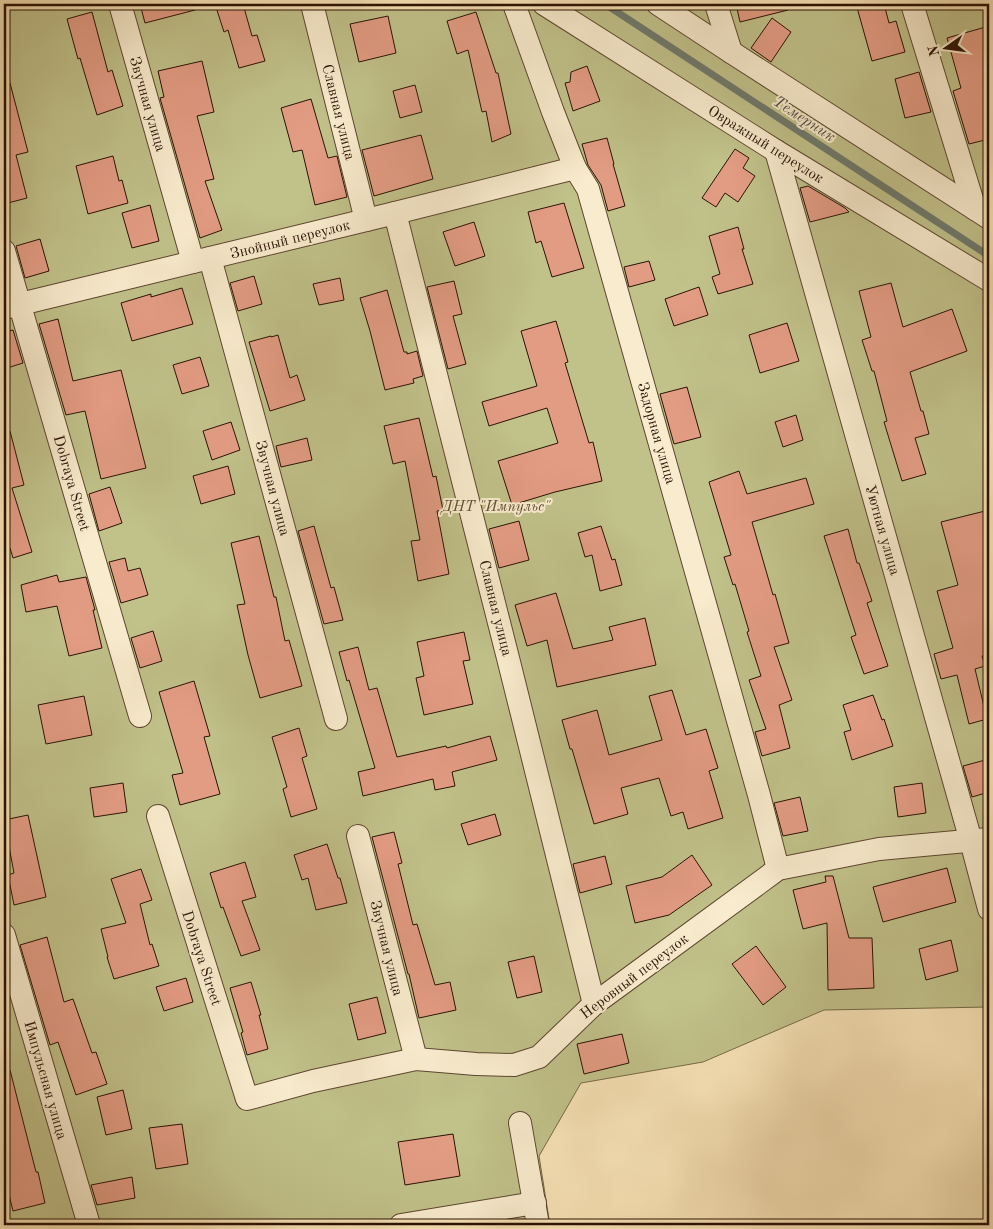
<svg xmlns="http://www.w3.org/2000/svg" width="993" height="1229" font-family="'Old Standard TT',serif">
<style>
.green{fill:#c1c18a;stroke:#766a47}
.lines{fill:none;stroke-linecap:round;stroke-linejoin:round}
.stream{stroke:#6f796c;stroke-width:7}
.building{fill:#e39c84;stroke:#2a1204}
.minor-casing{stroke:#5d4630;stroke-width:24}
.minor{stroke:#f9ecce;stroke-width:22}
.labels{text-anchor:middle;stroke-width:4;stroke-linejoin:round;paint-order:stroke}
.street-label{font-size:15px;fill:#2a1204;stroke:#f9ecce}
.park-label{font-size:15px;font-style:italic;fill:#5f4f33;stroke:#f9ecce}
.water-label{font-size:16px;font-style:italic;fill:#524e41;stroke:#f9ecce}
</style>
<rect width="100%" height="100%" fill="#f6e1b4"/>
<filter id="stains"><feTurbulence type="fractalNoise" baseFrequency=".004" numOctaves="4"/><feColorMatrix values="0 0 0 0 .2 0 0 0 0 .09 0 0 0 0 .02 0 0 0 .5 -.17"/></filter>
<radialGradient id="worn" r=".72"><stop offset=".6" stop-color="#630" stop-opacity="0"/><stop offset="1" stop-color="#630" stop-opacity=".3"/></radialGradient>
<polygon class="green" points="4,4 989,4 989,1007 824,1010 703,1062 581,1083 539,1156 550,1225 4,1225"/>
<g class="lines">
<polyline class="stream" points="605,4 989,256"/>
</g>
<g class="building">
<polygon points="140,4 194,4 195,10 145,23"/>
<polygon points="215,4 243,4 252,36 257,35 265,61 239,68 228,30 224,32"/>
<polygon points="736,4 788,4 788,10 740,22"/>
<polygon points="856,4 884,4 889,23 896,21 905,52 872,61"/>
<polygon points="92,12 108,72 112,70 123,106 97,115 80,58 78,59 67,19"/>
<polygon points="476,12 496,73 498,73 511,134 492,142 486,111 482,112 468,50 457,54 447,21"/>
<polygon points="388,16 396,53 359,62 350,24"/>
<polygon points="772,18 791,32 771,62 751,48"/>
<polygon points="989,26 989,139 969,144 953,91 961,88 947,38"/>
<polygon points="202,61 214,112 197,116 214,179 205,181 222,230 200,238 160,98 164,97 158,71"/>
<polygon points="587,66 600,101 573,111 565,83 570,82 571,72"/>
<polygon points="919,72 931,112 905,118 895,79"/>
<polygon points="10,83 28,152 16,155 27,198 4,204 4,84"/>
<polygon points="415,85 422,112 400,118 393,91"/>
<polygon points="311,99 328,158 337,156 347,197 315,205 302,150 293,152 281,108"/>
<polygon points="421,135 433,179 374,196 362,150"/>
<polygon points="607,138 614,164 613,164 625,206 608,211 601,185 588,165 582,144"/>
<polygon points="735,149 749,158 743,168 755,176 738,202 725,193 716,207 702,198"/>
<polygon points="113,156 119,181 122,180 128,203 88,214 76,166"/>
<polygon points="808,186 845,208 849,212 810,222 800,188"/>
<polygon points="564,203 584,268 552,277 541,241 536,243 528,212"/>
<polygon points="150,205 159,241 132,248 122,213"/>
<polygon points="474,222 485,256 455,266 443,232"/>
<polygon points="738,227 744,249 742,249 753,284 718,294 712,277 720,274 709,236"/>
<polygon points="40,239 49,271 25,278 16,246"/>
<polygon points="649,261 655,280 629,287 624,267"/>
<polygon points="254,276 262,304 238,311 230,283"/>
<polygon points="340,278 344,300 319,305 313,284"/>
<polygon points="454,281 462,314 453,316 466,364 448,369 427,287"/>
<polygon points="891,283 903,327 952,309 967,351 910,372 921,411 923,411 929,434 915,438 926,474 902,481 884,422 887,421 874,371 872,371 862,340 871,337 859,291"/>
<polygon points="699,287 708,315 674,326 665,299"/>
<polygon points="182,288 193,324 132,341 121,303 151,294 151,297"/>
<polygon points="387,290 404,352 407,352 407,354 417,351 423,376 413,379 414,383 385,390 370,331 360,298"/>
<polygon points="58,319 73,381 121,370 146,468 101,479 85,411 66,415 39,324"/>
<polygon points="556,321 568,362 565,363 589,443 593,442 602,481 555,492 512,505 498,461 558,443 547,408 489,426 482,402 537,386 521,331"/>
<polygon points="787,323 799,361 760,373 749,335"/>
<polygon points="13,330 23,363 4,369 4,332"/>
<polygon points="278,335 290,378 297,375 305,400 270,411 249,342 271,336 271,337"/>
<polygon points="200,357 209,386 182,394 173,365"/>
<polygon points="687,387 701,437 674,444 660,394"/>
<polygon points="796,415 803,440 783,447 775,422"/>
<polygon points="419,418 433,477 436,476 443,510 437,511 449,574 418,581 411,541 420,540 405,461 393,464 384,426"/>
<polygon points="231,422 240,450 212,460 203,431"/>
<polygon points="10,431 24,485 12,488 32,552 13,558 10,548 4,550 4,432"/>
<polygon points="307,438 312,460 281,467 276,446"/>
<polygon points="228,466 235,494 201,504 193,476"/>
<polygon points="739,471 747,494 806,478 814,504 752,522 773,595 775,594 789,643 774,647 792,700 779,705 790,748 762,756 755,732 766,729 749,680 761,676 747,632 749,631 735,584 733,585 724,557 731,555 709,482"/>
<polygon points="110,487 122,523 99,531 89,494"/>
<polygon points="989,510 989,655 982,656 985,666 975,669 987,719 969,724 957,675 941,679 934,654 953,648 937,591 958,585 941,522"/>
<polygon points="519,521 529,560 499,568 489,529"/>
<polygon points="314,526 331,588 334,587 343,620 324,624 298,531"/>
<polygon points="601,526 612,560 615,559 622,585 600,591 592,555 585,557 578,533"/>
<polygon points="848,529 857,563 859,563 872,601 867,603 888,666 864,674 851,637 856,635 824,536"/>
<polygon points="259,536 274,597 276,597 285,641 289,640 302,686 260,698 248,655 237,605 245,604 231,543"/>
<polygon points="125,558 128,571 140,568 148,595 121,603 109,562"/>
<polygon points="57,575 59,582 86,577 95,610 93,610 102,648 69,656 57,606 26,612 21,585"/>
<polygon points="556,593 573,649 613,640 609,627 645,618 656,665 557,687 547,640 527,646 515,605"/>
<polygon points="153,631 162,661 140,668 131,638"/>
<polygon points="464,632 470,660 463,661 473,704 424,715 416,678 424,676 417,642"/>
<polygon points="358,647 369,690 377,688 397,757 446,746 447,748 490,736 497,760 452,772 455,786 435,790 433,779 363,796 358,772 375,768 349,680 347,681 339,652"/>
<polygon points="194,681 210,736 204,737 220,794 180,805 172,775 183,773 159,692"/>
<polygon points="672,690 686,735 706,729 718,768 709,771 723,818 688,829 683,812 671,816 659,778 621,788 628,814 594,824 572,749 570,749 562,720 597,710 609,755 662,740 649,696"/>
<polygon points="873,695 882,720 884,719 893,746 852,760 844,732 851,730 843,705"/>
<polygon points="84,696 92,735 46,744 38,705"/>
<polygon points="299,728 307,756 302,758 317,809 291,817 283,789 287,787 272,737"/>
<polygon points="989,759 989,792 972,797 963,766"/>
<polygon points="123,783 127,812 94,817 90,788"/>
<polygon points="922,783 926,813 898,817 894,787"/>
<polygon points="800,797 808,831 783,836 774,803"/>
<polygon points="495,814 501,835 468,845 461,824"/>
<polygon points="28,815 46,897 14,905 8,875 14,873 4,820"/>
<polygon points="394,832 402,863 398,864 413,925 417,924 435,985 450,982 456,1010 419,1018 409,974 408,974 372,837"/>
<polygon points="327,844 338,878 340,878 347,903 316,910 308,878 302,880 294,855"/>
<polygon points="692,855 712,885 669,915 635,923 626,886 662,877"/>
<polygon points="605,856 612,884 580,893 573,864"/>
<polygon points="245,862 256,897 242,901 260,950 241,956 223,907 221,908 210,873"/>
<polygon points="947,868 956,902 883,922 873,887"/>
<polygon points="141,869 152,900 140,904 150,945 152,944 159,966 114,979 107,957 108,957 101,929 126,923 111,879"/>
<polygon points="825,876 833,876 849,938 872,938 874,988 828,990 827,923 803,929 793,890 826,882"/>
<polygon points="47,937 64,1002 73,999 92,1053 96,1052 107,1084 76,1095 58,1042 50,1045 20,945"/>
<polygon points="951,940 958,971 926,980 919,949"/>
<polygon points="756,946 786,987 763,1005 732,964"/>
<polygon points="534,956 542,992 517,998 508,962"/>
<polygon points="186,978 193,1002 164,1011 156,987"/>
<polygon points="251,982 261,1015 259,1015 268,1049 247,1055 241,1033 243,1032 230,988"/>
<polygon points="377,997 386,1033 358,1040 349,1004"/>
<polygon points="622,1034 629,1063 584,1074 577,1044"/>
<polygon points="4,1070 10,1070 36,1172 38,1172 45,1203 13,1211 4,1174"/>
<polygon points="123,1090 132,1129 106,1135 97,1097"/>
<polygon points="182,1124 188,1164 156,1169 149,1128"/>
<polygon points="453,1134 460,1176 405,1185 398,1142"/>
<polygon points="132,1177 135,1198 97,1205 91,1185"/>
</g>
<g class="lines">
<defs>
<g id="minor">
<polyline points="120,4 193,262"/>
<polyline points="312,4 366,220"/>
<polyline points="514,4 553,112 575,168 588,189 759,795 778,869"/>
<polyline points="544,4 776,151 989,280"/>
<polyline points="658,4 731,52 989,218"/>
<polyline points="716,4 731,52"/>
<polyline points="912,4 975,209"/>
<polyline points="776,151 971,841 989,909"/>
<polyline points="395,213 509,662 594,1004"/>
<polyline points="4,251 140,716"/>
<polyline points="210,258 336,719"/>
<polyline points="4,308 395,213 575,168"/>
<polyline points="158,816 247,1099 313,1081 416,1059 476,1064 514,1065 539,1057 594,1004 778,869 879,849 989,839"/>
<polyline points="358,836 416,1059"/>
<polyline points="4,935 89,1225"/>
<polyline points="520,1123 538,1225"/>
<polyline points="401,1225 535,1203"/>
</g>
</defs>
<use href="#minor" class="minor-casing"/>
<use href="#minor" class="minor"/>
</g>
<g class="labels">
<g class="street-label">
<text transform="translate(148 104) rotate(74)" y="5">Звучная улица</text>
<text transform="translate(339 112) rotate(76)" y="5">Славная улица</text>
<text transform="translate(766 144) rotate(32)" y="5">Овражный переулок</text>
<text transform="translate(290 239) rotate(-14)" y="5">Знойный переулок</text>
<text transform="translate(657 433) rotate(74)" y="5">Задорная улица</text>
<text transform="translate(72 483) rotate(74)" y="5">Dobraya Street</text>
<text transform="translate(273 488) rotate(75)" y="5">Звучная улица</text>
<text transform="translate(883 530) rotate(74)" y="5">Уютная улица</text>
<text transform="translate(496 608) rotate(76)" y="5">Славная улица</text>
<text transform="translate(387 948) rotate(76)" y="5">Звучная улица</text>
<text transform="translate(202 958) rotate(72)" y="5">Dobraya Street</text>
<text transform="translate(634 976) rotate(-37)" y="5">Неровный переулок</text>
<text transform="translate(46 1080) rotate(74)" y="5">Импульсная улица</text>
</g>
<g class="park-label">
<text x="496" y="511">ДНТ "Импульс"</text>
</g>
<g class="water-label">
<text transform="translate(805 118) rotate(33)" y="6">Темерник</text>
</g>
</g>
<rect width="993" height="1229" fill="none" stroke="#f6e1b4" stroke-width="20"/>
<rect x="5" y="5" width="983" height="1219" fill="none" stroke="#2a1204" stroke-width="2.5"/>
<rect x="10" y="10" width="973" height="1209" fill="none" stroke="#2a1204"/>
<g transform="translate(946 48) rotate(256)" stroke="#f9ecce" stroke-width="4" paint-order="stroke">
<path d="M0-4L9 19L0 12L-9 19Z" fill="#2a1204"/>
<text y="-8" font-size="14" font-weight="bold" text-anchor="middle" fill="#2a1204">N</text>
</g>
<rect width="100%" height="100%" filter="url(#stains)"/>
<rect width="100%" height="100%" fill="url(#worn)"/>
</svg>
